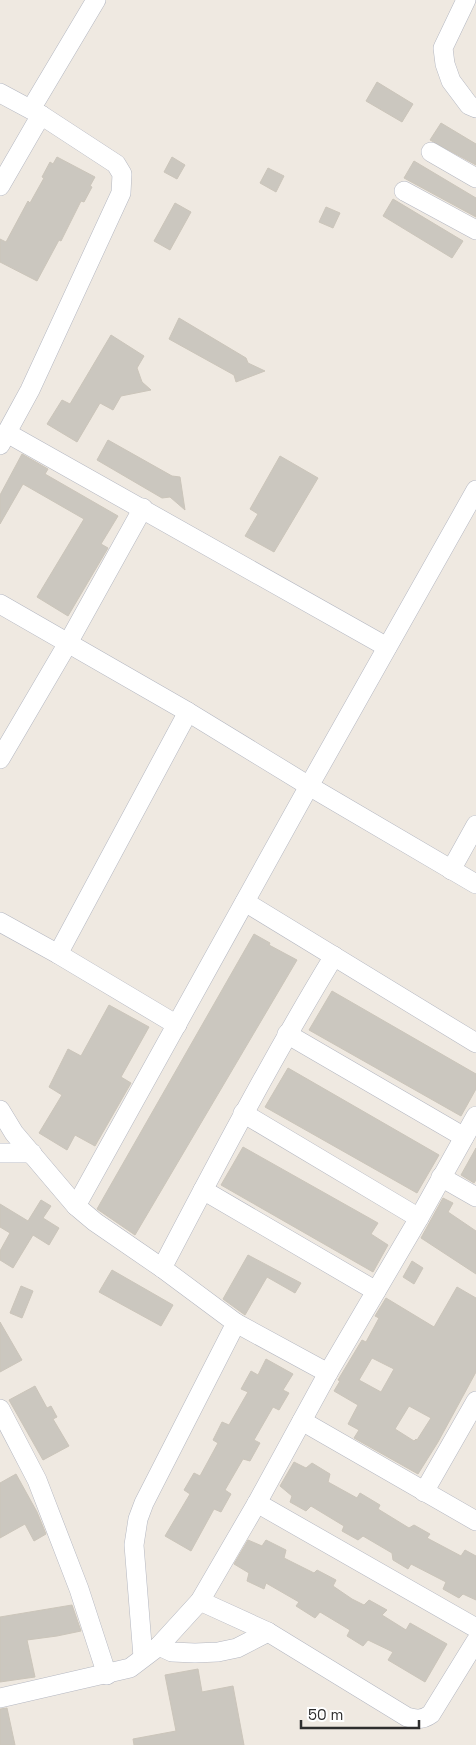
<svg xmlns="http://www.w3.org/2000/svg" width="476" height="1745" font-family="'Space Grotesk',sans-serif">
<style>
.building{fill:#cbc7bf;stroke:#cbc5ba;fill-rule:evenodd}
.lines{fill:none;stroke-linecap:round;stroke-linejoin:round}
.minor-casing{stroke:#b4b7c1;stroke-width:20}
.minor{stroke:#fff;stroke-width:19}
</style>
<rect width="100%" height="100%" fill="#efe9e1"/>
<g class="building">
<polygon points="377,82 413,104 402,122 366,101"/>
<polygon points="441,123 476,144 476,165 430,140"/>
<polygon points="57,157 95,177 90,186 92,187 84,202 81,201 61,241 59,240 37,281 0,262 0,239 6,242 28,201 30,203 44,178 42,177 50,162 53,164"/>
<polygon points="172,157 185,165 177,179 164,172"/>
<polygon points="414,161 476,198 476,217 404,178"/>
<polygon points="268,168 284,176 276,192 260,183"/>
<polygon points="393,199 463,241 452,258 383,216"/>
<polygon points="175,203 191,212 170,250 154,241"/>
<polygon points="326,207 340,213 333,228 319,222"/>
<polygon points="179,318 246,358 248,363 265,371 236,382 234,375 169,339"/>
<polygon points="111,335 144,356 137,368 142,382 151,390 121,396 113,410 100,403 77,442 47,424 62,400 70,404"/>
<polygon points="108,440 172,476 180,477 185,510 170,497 162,498 97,460"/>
<polygon points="22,454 48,469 45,474 118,516 101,544 108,548 68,616 37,597 84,519 23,484 0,524 0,495"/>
<polygon points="280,456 318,478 274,552 245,536 258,514 250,509"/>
<polygon points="254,934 270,943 269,945 297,960 135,1235 97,1209"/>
<polygon points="332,991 476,1074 476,1089 461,1116 309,1030"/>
<polygon points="109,1005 149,1027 121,1077 131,1083 95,1146 75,1135 67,1150 39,1133 62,1095 49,1087 68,1049 81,1056"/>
<polygon points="288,1068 439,1155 417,1193 265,1107"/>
<polygon points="243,1147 378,1223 371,1234 388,1245 373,1272 221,1185"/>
<polygon points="476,1148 476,1180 474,1183 461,1175"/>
<polygon points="443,1198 453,1203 448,1212 476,1231 476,1274 421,1238"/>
<polygon points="41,1200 51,1206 43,1218 59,1228 49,1245 33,1235 13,1268 0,1260 0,1251 10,1233 0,1227 0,1204 28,1221"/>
<polygon points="248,1255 301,1283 295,1293 267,1277 245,1315 223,1299"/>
<polygon points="412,1261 423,1268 414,1284 403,1277"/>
<polygon points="112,1270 173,1305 161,1326 99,1292"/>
<polygon points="21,1286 33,1291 22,1318 10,1313"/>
<path d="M457,1287L476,1298V1372L438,1442L418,1474L354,1438L359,1430L348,1424L358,1405L334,1391L340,1381L338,1380L362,1340L366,1342L379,1318L375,1316L386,1298L434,1327ZM372,1358L394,1369L381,1392L359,1380ZM409,1406L431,1418L417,1440L416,1439L414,1441L395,1429Z"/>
<polygon points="0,1322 22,1360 0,1372"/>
<polygon points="266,1359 293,1374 283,1390 289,1393 279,1410 273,1407 254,1440 260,1443 250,1461 243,1459 225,1490 231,1494 221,1512 214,1509 191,1551 165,1536 190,1494 184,1490 194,1473 200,1476 218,1443 213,1440 222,1422 229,1425 248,1392 241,1389 251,1371 258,1375"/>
<polygon points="35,1386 47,1408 51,1406 57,1417 53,1419 69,1446 43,1460 9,1400"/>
<polygon points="294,1462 306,1468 312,1463 330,1474 328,1482 357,1498 360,1493 380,1505 378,1509 409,1528 414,1525 430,1534 427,1538 461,1556 465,1550 476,1556 476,1600 463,1594 459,1598 443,1589 446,1582 411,1564 408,1569 393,1560 392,1553 363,1536 358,1540 342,1531 344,1526 311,1506 306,1511 290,1502 292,1496 280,1486"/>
<polygon points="16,1474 37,1512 46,1534 34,1541 25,1524 0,1538 0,1483"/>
<polygon points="248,1540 262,1546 266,1540 286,1550 284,1558 314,1573 317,1570 336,1580 333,1586 352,1599 364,1605 369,1600 387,1610 382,1615 406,1630 410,1623 447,1644 425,1682 388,1660 393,1652 368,1640 363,1646 347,1636 350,1630 320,1612 315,1618 296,1606 299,1602 266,1583 264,1589 247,1581 249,1573 234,1564"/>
<polygon points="72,1605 81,1631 57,1636 27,1640 35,1677 0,1682 0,1617"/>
<polygon points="198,1669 202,1692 233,1686 244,1745 134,1745 133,1739 176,1731 165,1675"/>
<polygon points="7,1708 15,1745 0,1745 0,1709"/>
</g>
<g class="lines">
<defs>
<g id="minor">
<polyline points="466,0 443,48 445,64 451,81 469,105 476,108"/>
<polyline points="0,93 41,115 116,164 122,174 121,193 30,390 0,445"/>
<polyline points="31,109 96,0"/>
<polyline points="431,152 476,178"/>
<polyline points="0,186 41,115"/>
<polyline points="404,191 476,230"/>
<polyline points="7,433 387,647"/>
<polyline points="0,604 188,712 309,786 476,884"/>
<polyline points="0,759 68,643 143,508"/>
<polyline points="451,870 476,825"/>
<polyline points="245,902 476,1043"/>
<polyline points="0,922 58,954 177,1025"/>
<polyline points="58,954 188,712"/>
<polyline points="287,1034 464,1137"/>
<polyline points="0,1110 14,1133 76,1206 95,1222 162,1268 236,1323 328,1373"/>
<polyline points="243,1113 419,1218"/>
<polyline points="0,1153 32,1153"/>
<polyline points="441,1177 476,1197"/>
<polyline points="203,1190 376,1291"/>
<polyline points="76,1206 309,786 476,490"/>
<path d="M162,1268C217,1163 272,1058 334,956"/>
<polyline points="0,1409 37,1480 79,1589 107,1675"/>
<polyline points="302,1421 476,1521"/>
<polyline points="424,1492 476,1401"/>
<polyline points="257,1503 476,1628"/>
<path d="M200,1601L268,1632L407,1717C416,1720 423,1720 431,1714L476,1641"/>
<polyline points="159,1646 172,1652 195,1653 218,1652 237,1648 268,1632"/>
<polyline points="143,1657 134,1545 138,1519 144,1503 236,1323"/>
<polyline points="0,1698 130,1668 159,1646 200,1601 257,1503 328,1373 419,1218 476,1116"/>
</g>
</defs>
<use href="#minor" class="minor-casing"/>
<use href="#minor" class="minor"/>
</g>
<path d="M301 1720v8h118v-8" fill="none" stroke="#2e2e2e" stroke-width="2.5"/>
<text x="308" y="1720" font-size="15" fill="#2e2e2e" stroke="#ffffff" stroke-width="4" paint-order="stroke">50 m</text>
</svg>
